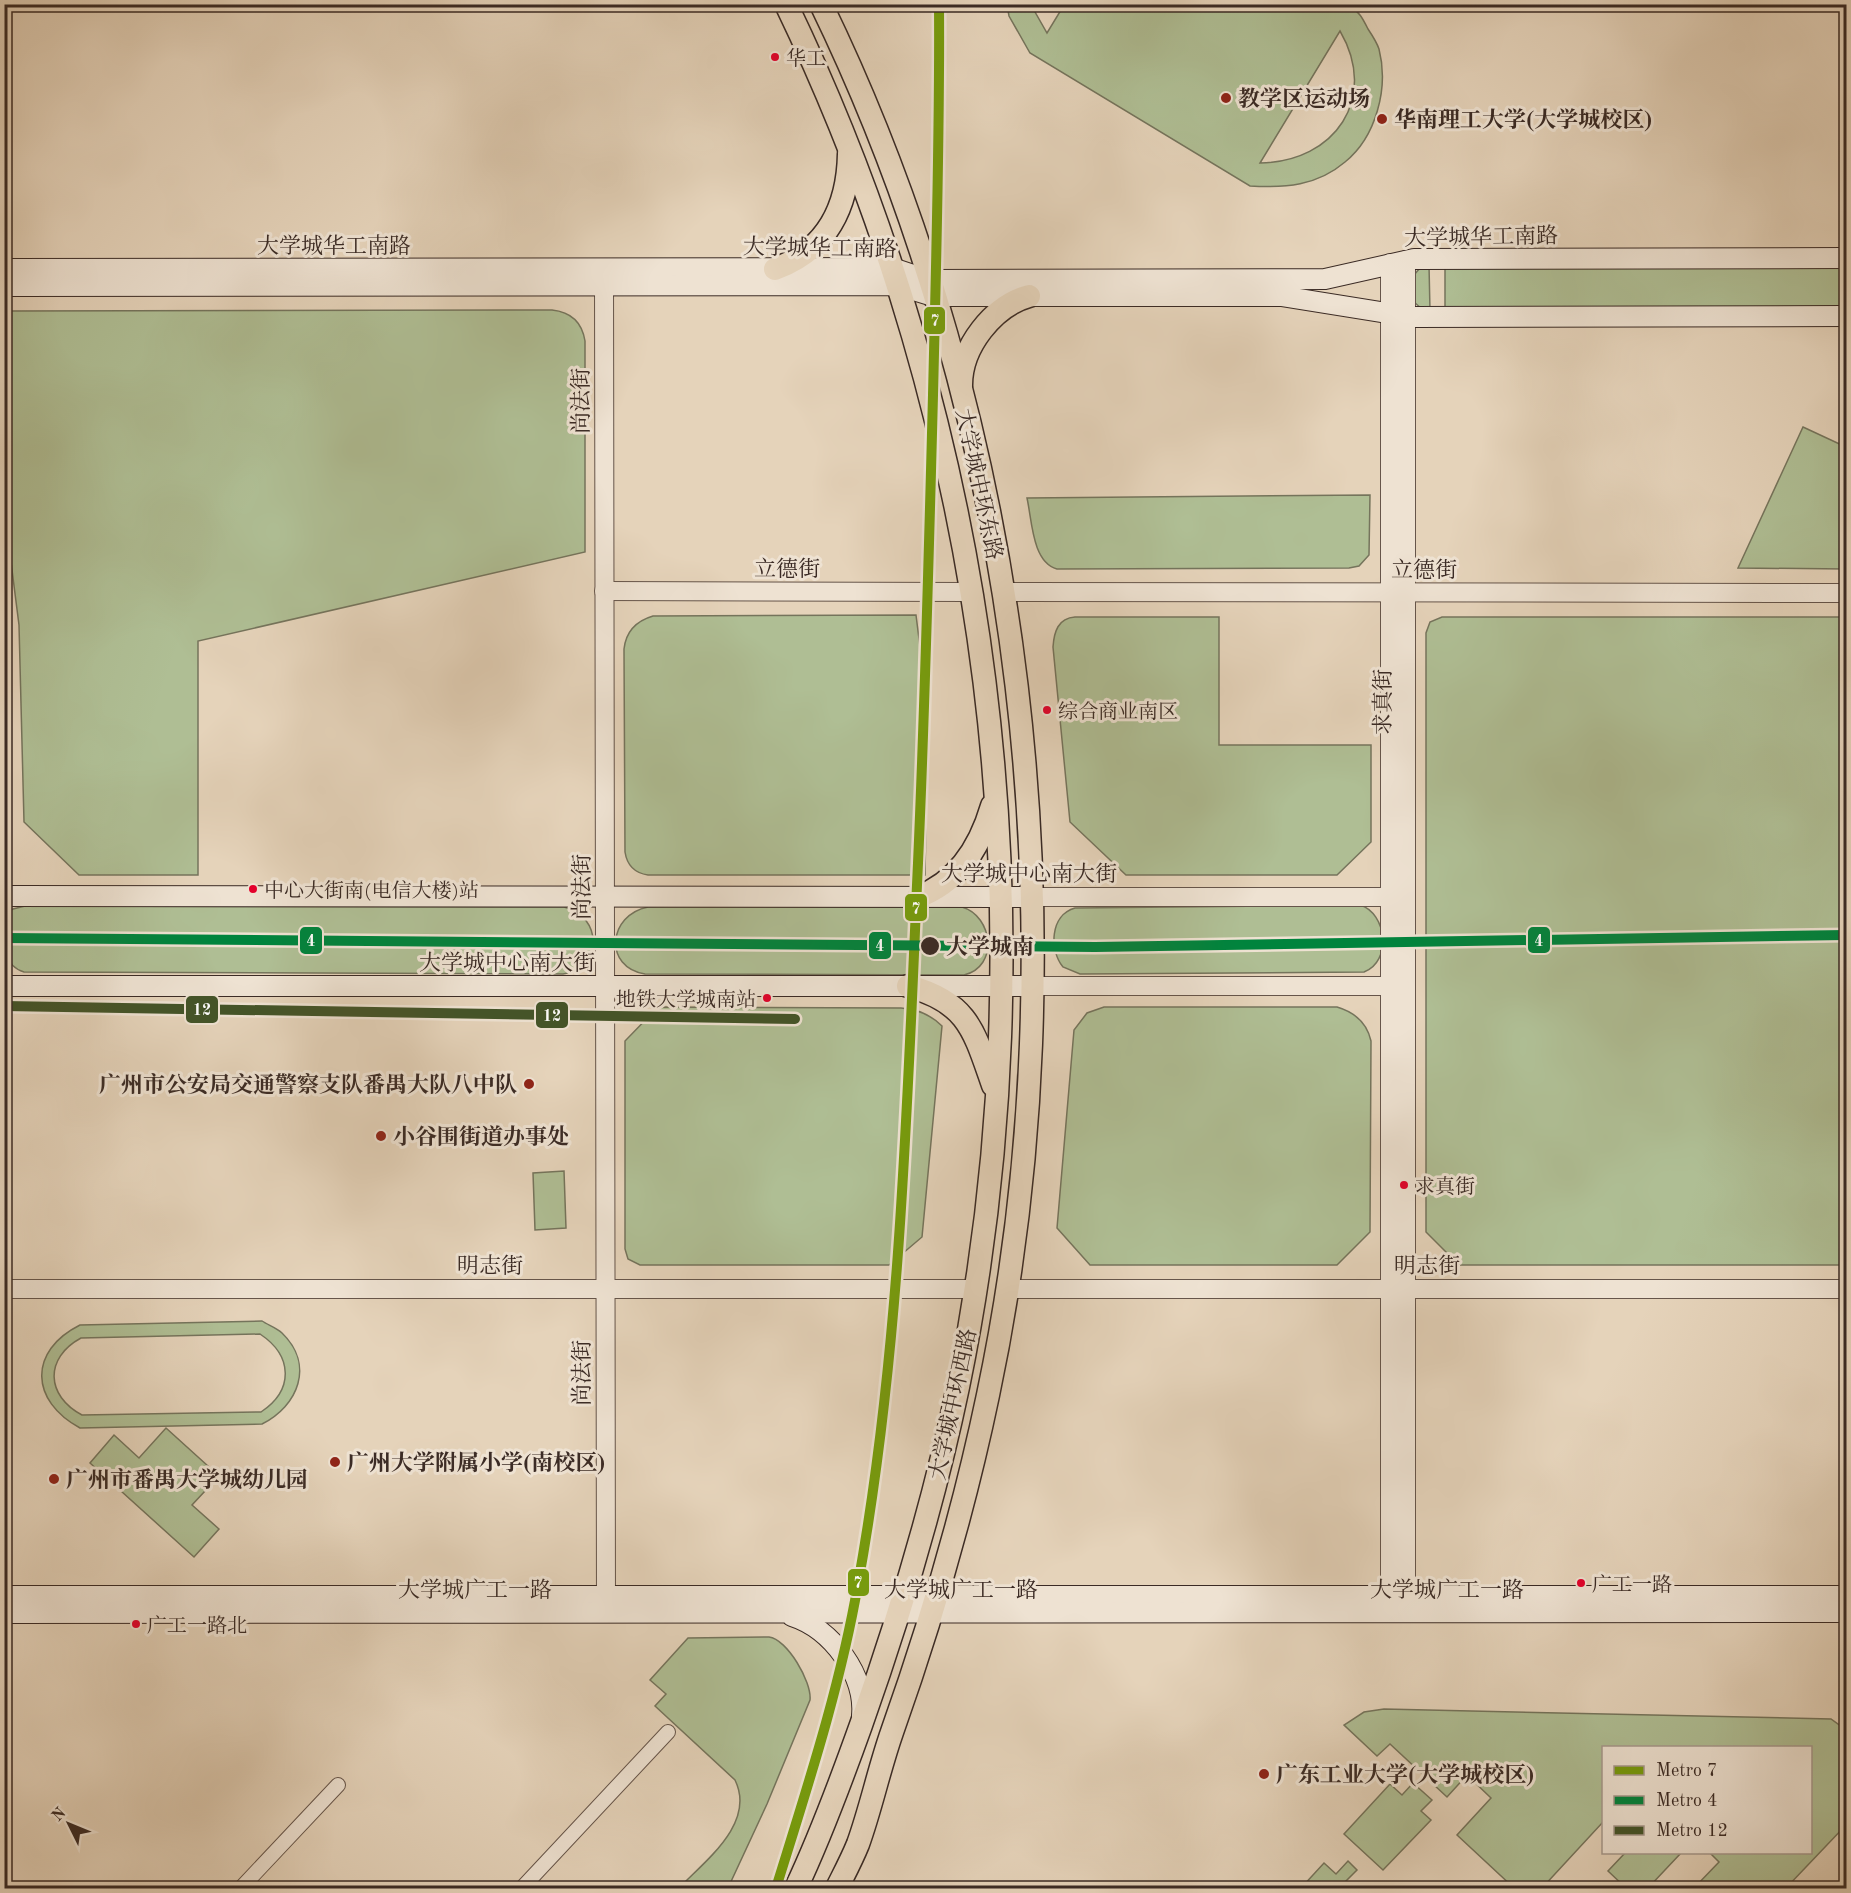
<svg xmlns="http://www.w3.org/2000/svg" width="1851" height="1893" font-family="'Old Standard TT','Noto Serif SC',serif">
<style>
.green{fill:#afbe94;stroke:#75745c;stroke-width:1.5;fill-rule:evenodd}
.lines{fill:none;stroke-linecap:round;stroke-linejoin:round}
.minor-casing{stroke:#66554a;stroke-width:16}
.tertiary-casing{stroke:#66554a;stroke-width:20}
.secondary-casing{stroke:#3b2b25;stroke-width:22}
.primary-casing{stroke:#3b2b25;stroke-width:25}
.minor{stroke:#eee2d2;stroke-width:14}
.tertiary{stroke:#eee2d2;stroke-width:18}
.secondary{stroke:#eee2d2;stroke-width:20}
.primary{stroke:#e5d3ba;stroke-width:22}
.metro-1-casing{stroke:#eee2d2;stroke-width:15}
.metro-2-casing{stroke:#eee2d2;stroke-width:15}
.metro-3-casing{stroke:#eee2d2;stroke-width:15}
.metro-1{stroke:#779b0d;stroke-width:10}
.metro-2{stroke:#00843d;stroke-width:10}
.metro-3{stroke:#435428;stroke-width:10}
.bus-dot{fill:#e4002b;stroke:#eee2d2;stroke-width:2}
.poi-dot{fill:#8f2418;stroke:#eee2d2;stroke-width:2}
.stop-dot{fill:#3b2b25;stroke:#eee2d2;stroke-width:2}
.labels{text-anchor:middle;stroke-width:6;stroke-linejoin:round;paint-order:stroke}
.bus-label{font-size:20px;fill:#3b2b25;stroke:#eee2d2;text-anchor:start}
.poi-label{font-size:22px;font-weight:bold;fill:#3b2b25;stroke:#eee2d2;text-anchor:start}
.street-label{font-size:22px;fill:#3b2b25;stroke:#eee2d2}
.stop-label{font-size:22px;font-weight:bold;fill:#3b2b25;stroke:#eee2d2;text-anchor:start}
.line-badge{stroke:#eee2d2;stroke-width:2}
.badge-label{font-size:16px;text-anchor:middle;font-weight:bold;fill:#fff}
</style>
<rect width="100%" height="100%" fill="#e5d3ba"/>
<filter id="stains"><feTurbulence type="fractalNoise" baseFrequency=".00333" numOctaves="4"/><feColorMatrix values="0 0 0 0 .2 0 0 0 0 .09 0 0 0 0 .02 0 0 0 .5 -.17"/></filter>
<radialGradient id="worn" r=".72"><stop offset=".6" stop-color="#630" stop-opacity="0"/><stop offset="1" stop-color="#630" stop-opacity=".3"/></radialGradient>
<g class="green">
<path d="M1007,5H1031L1047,33L1064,5H1349C1359,11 1363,19 1368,29C1372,35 1377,43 1379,49C1389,88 1376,137 1345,162C1317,186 1285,188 1250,186L1030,53L1009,16ZM1340,31C1379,98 1335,162 1260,163Z"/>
<polygon points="1846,264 1846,311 1445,312 1445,265"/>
<polygon points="1429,265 1430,311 1422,309 1414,302 1414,275 1420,268"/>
<path d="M552,310C571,312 582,322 585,341V552L198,641V875H79L24,822L19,625L4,507L5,311Z"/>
<polygon points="1803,427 1846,447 1846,569 1738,568"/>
<path d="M1370,495L1369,555L1359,566L1349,568L1057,569C1032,562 1032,520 1027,498Z"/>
<path d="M916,615L928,711L925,875H648C634,873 627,865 625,852L624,649C626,631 636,621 653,616Z"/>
<path d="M1075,617H1219V745H1371V842L1337,875H1126L1070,822L1053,647C1054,632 1058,618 1075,617Z"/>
<polygon points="1442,617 1846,617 1846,1265 1459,1265 1426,1232 1426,633 1430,622"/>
<path d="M1360,905C1387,913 1392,962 1364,972L1080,974L1063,967C1049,950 1050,915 1075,908Z"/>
<path d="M25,906L564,907C603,916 603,969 563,974L24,972C0,965 4,936 4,915L13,909Z"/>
<path d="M648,907H962C993,916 999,967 964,975L645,974C603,967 608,915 648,907Z"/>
<path d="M658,1007L901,1008C916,1009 931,1015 942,1026L922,1237L889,1265H640L628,1259L625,1249V1041Z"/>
<path d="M1104,1007H1337C1354,1012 1367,1023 1371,1041L1370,1232L1337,1265H1090L1057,1228L1074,1030L1087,1013Z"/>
<polygon points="564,1171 566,1228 535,1230 533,1173"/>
<path d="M262,1321C268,1325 277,1328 282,1333C315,1365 298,1406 262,1424L80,1428C30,1401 28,1351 80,1325ZM260,1334C293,1356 294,1390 261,1412L82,1415C46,1396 44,1358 81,1338Z"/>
<polygon points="166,1428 219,1476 192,1505 219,1529 194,1557 90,1463 114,1435 139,1458"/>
<path d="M769,1637C787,1639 812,1682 810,1700L767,1804L728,1888H679C706,1860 756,1823 735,1780L655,1706L666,1694L650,1680L688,1638Z"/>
<polygon points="1384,1709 1831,1719 1846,1730 1846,1825 1786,1888 1694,1888 1719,1862 1710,1853 1810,1852 1810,1748 1604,1748 1603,1822 1542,1888 1514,1888 1457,1835 1491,1798 1467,1775 1447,1797 1390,1744 1377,1756 1344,1725 1364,1712"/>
<polygon points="1413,1783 1432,1800 1421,1811 1431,1820 1383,1870 1344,1834 1390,1784 1402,1795"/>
<polygon points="1625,1853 1681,1853 1648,1888 1626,1888 1608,1871"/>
<polygon points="1348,1861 1357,1870 1345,1882 1352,1888 1301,1888 1324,1863 1336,1874"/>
</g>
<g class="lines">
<defs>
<g id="minor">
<polyline points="241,1888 338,1785"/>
<polyline points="522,1888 668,1732"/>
</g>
<g id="tertiary">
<polyline points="1406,260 1406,1611"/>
<polyline points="604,271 606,1611"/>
<polyline points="604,591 970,592"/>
<polyline points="1002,592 1846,593"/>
<polyline points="1032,897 1401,897"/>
<polyline points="1032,986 1400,986"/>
<polyline points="4,1289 975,1289"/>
<polyline points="1007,1289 1846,1289"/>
<polyline points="1390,1611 1390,263"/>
</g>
<g id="secondary">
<polyline points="4,269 892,268 928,280 1325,279 1414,259 1846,258"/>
<polyline points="4,286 897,285 933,296 1281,296 1412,317 1846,316"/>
<polyline points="4,896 1032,897"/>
<polyline points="4,986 1032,986"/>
<polyline points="4,1596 1846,1596"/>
<polyline points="4,1613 1846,1612"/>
<path d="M792,1616C832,1629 866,1675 862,1717"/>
</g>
<g id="primary">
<path d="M786,4C991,429 1053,926 958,1387C934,1502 900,1615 861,1725C841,1781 821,1835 796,1888"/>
<path d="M821,4C1024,422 1084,941 988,1395C964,1510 931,1622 892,1732C879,1769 871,1808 858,1844C852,1859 844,1874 837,1888"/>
<path d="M775,269C827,250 848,206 849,154"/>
<path d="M961,385C961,347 993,306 1029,296"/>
<path d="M918,897C958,882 980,847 992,806"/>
<path d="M908,986C968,1002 974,1031 993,1085"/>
</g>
</defs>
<use href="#minor" class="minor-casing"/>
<use href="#tertiary" class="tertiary-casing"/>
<use href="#secondary" class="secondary-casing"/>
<use href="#primary" class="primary-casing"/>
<use href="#minor" class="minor"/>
<use href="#tertiary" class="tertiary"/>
<use href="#secondary" class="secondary"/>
<use href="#primary" class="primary"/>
<defs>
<path id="metro-1" d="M776,1888C807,1788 840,1688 858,1584C901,1346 907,1103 918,863C925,707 929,551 933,395C936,265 940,135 939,4"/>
<polyline id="metro-2" points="4,938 1095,947 1846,935"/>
<polyline id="metro-3" points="4,1006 795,1019"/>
</defs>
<use href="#metro-1" class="metro-1-casing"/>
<use href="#metro-2" class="metro-2-casing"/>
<use href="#metro-3" class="metro-3-casing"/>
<use href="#metro-1" class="metro-1"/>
<use href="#metro-2" class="metro-2"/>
<use href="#metro-3" class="metro-3"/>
</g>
<g class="bus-dot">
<circle cx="775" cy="57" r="5"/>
<circle cx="1047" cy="710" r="5"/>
<circle cx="253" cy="889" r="5"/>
<circle cx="767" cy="998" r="5"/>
<circle cx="1404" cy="1185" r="5"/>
<circle cx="1581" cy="1583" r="5"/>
<circle cx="136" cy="1624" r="5"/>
</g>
<g class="poi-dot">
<circle cx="1226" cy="98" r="6"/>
<circle cx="1382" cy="119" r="6"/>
<circle cx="529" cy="1084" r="6"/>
<circle cx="381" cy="1136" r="6"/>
<circle cx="335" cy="1462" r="6"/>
<circle cx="54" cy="1479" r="6"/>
<circle cx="1264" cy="1774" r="6"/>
</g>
<circle class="stop-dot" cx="930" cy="946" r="10"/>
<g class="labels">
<g class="bus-label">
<text x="786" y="65">华工</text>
<text x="1058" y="718">综合商业南区</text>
<text x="264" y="897">中心大街南(电信大楼)站</text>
<text x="756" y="1006" text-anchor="end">地铁大学城南站</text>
<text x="1415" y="1193">求真街</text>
<text x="1592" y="1591">广工一路</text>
<text x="147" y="1632">广工一路北</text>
</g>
<g class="poi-label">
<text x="1238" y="106">教学区运动场</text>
<text x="1394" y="127">华南理工大学(大学城校区)</text>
<text x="517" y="1092" text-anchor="end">广州市公安局交通警察支队番禺大队八中队</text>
<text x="393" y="1144">小谷围街道办事处</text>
<text x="347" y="1470">广州大学附属小学(南校区)</text>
<text x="66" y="1487">广州市番禺大学城幼儿园</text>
<text x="1276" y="1782">广东工业大学(大学城校区)</text>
</g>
<g class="street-label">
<text transform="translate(1481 236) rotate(-1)" y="8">大学城华工南路</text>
<text x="334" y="253">大学城华工南路</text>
<text transform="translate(820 247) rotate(1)" y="8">大学城华工南路</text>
<text transform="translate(580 401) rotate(-90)" y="8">尚法街</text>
<text transform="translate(980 484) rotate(78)" y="8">大学城中环东路</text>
<text x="787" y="576">立德街</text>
<text x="1424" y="577">立德街</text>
<text transform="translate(1382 702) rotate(-90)" y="8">求真街</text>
<text x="1029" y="881">大学城中心南大街</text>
<text transform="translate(581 887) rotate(-90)" y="8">尚法街</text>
<text x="507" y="970">大学城中心南大街</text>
<text x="490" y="1273">明志街</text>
<text x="1427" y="1273">明志街</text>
<text transform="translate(581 1373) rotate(-90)" y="8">尚法街</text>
<text transform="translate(952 1404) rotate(-78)" y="8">大学城中环西路</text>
<text x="475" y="1597">大学城广工一路</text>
<text x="961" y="1597">大学城广工一路</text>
<text x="1447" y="1597">大学城广工一路</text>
</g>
<g class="stop-label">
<text x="946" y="954">大学城南</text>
</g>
</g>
<g class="line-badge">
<rect x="923" y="306" width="23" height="29" rx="6" fill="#779b0d"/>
<rect x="904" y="893" width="24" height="29" rx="6" fill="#779b0d"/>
<rect x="1527" y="926" width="24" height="28" rx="6" fill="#00843d"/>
<rect x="299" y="926" width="24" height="29" rx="6" fill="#00843d"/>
<rect x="868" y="931" width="24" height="29" rx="6" fill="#00843d"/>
<rect x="185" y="995" width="34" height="29" rx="6" fill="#435428"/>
<rect x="535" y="1001" width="34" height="28" rx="6" fill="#435428"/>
<rect x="847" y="1568" width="23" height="29" rx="6" fill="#779b0d"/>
</g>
<g class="badge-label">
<text x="935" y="326">7</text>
<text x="916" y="914">7</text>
<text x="1539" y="946">4</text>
<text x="311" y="946">4</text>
<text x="880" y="951">4</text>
<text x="202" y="1015">12</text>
<text x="552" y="1021">12</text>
<text x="858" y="1588">7</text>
</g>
<rect width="1851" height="1893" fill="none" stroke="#e5d3ba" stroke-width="24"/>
<rect x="6" y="6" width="1839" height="1881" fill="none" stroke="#3b2b25" stroke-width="3"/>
<rect x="12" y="12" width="1827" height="1869" fill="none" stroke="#3b2b25" stroke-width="1.5"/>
<rect x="1602" y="1746" width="210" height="108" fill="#eee2d2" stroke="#a6998d" stroke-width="1.5"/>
<rect x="1614" y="1766" width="30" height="9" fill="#779b0d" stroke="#a6998d" stroke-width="1.5"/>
<text x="1656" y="1776" font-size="18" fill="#3b2b25">Metro 7</text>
<rect x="1614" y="1796" width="30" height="9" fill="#00843d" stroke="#a6998d" stroke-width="1.5"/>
<text x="1656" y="1806" font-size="18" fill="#3b2b25">Metro 4</text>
<rect x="1614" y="1826" width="30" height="9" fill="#435428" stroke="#a6998d" stroke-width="1.5"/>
<text x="1656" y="1836" font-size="18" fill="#3b2b25">Metro 12</text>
<g transform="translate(69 1824) rotate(313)" stroke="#eee2d2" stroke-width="4.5" paint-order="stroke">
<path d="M0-4.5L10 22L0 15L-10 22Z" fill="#3b2b25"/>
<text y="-9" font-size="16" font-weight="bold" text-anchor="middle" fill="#3b2b25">N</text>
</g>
<rect width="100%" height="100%" filter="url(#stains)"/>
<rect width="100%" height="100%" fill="url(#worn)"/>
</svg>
